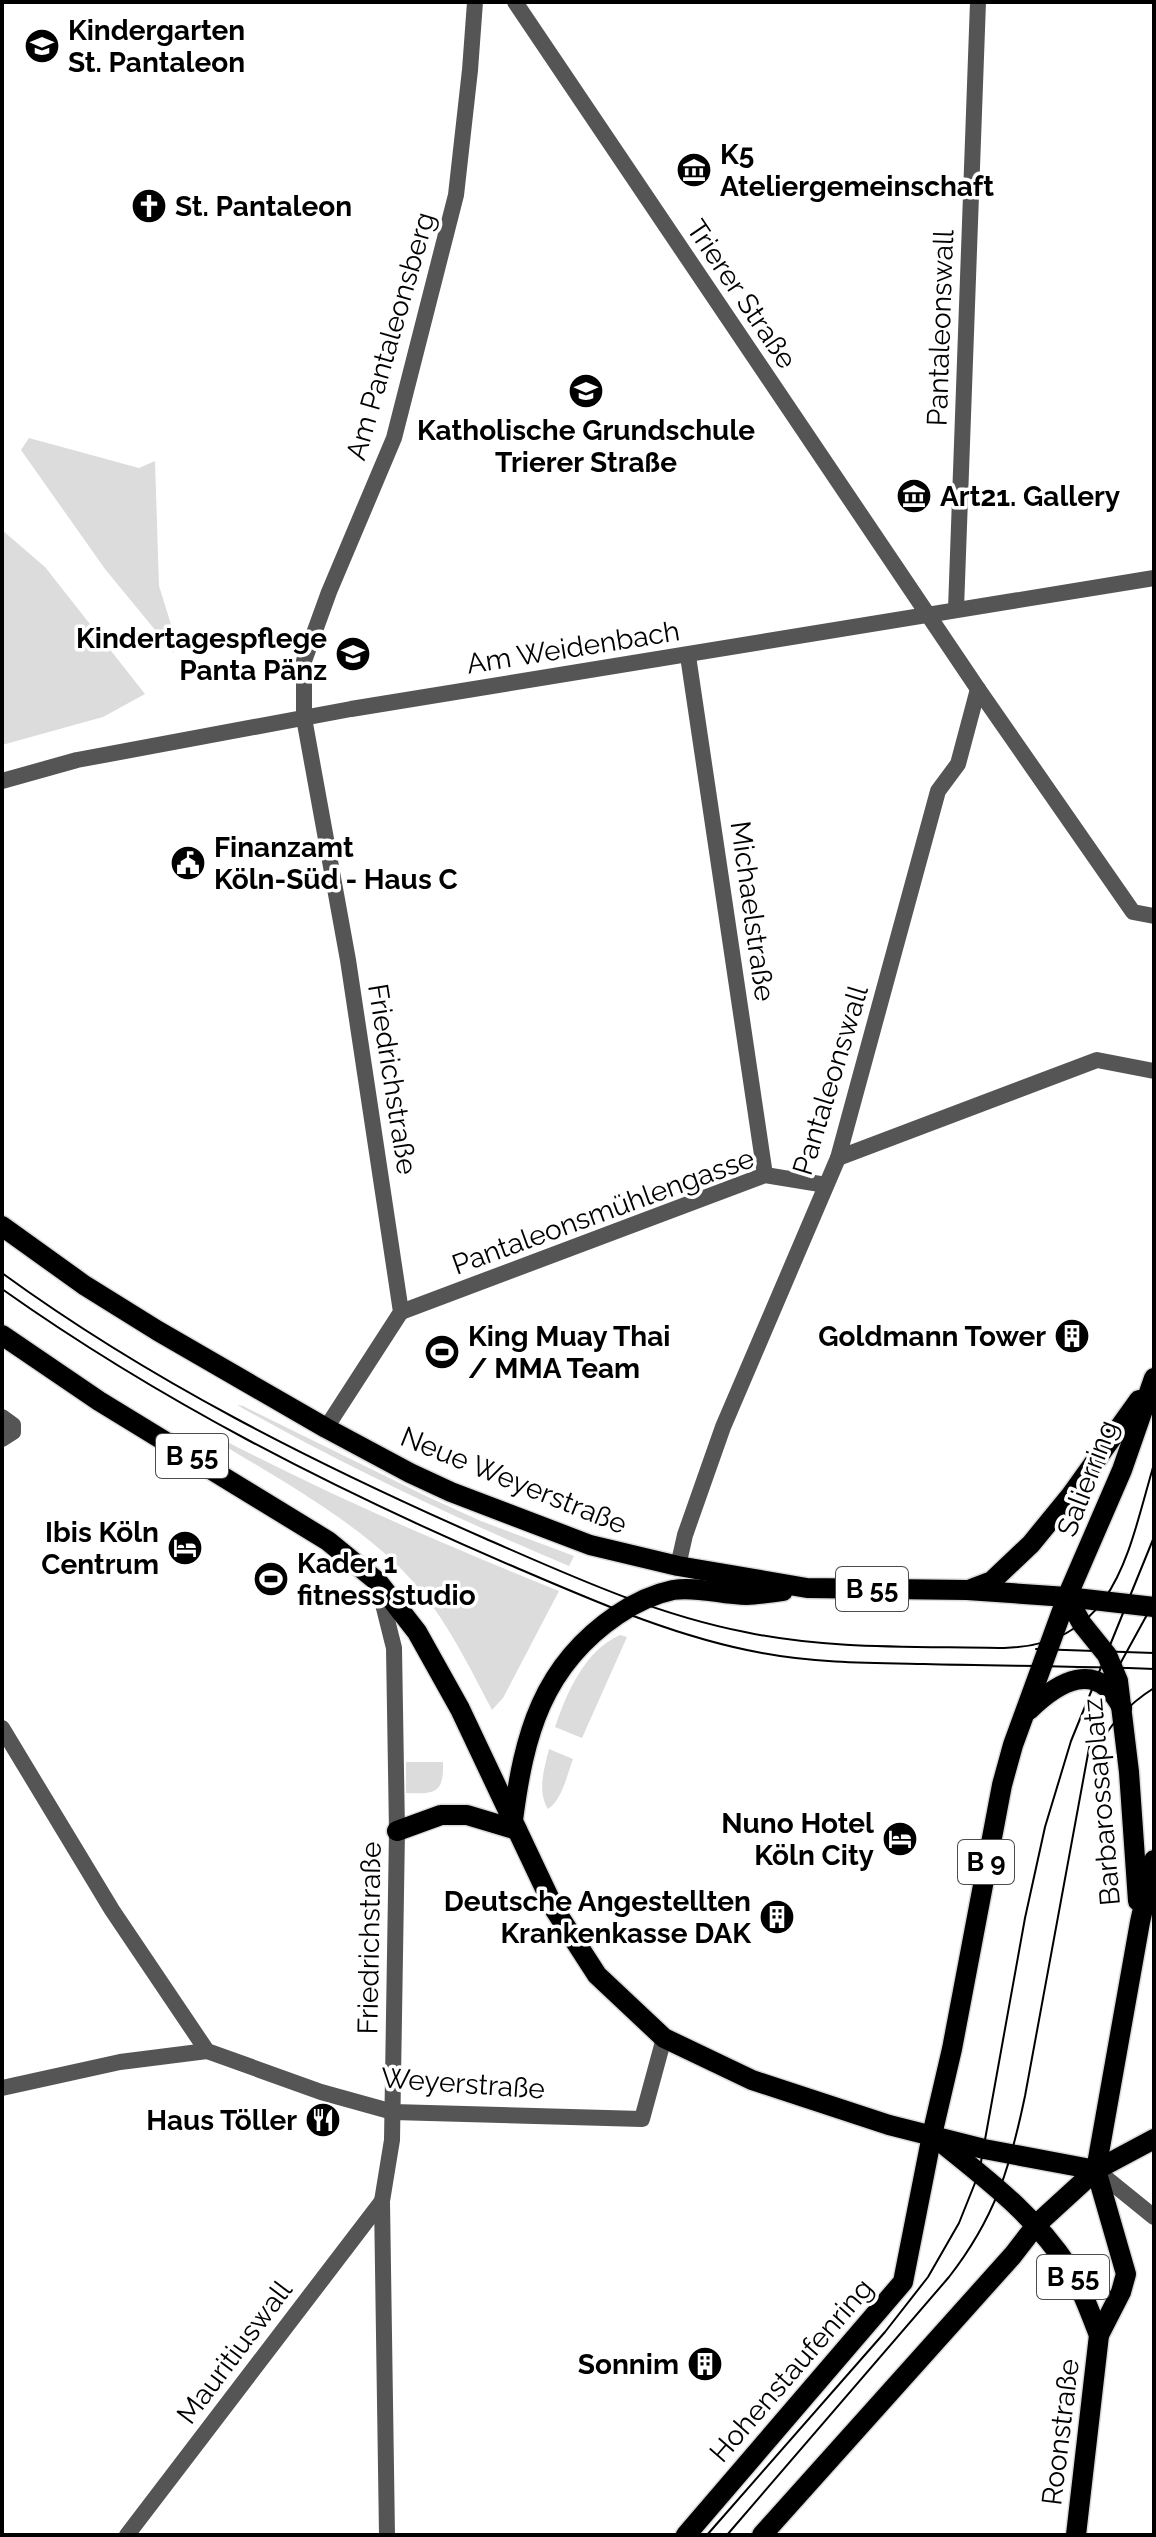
<svg xmlns="http://www.w3.org/2000/svg" width="1156" height="2537" font-family="Raleway,sans-serif">
<style>
.green{fill:#dcdcdc}
.lines{fill:none;stroke-linecap:round;stroke-linejoin:round}
.primary-casing{stroke:#dbdbdb;stroke-width:23}
.minor{stroke:#555;stroke-width:16}
.tertiary{stroke:#555;stroke-width:16}
.primary{stroke:#000;stroke-width:20}
.tram{stroke:#000;stroke-width:2}
.labels{text-anchor:middle;stroke-width:7;stroke-linejoin:round;paint-order:stroke}
.shield{fill:#fff;stroke:#4c4c4c;stroke-width:2}
.shield-label{font-size:26px;font-weight:bold;fill:#000}
.poi-label{font-size:28px;font-weight:bold;fill:#000;stroke:#fff;text-anchor:start}
.street-label{font-size:28px;fill:#000;stroke:#fff}
</style>
<rect width="100%" height="100%" fill="#fff"/>
<g class="green">
<polygon points="29,438 139,468 155,461 159,586 174,634 174,653 105,569 21,450"/>
<polygon points="2,530 45,567 145,694 103,717 2,745"/>
<path d="M237,1405L243,1406L430,1498L481,1521L574,1556L569,1566C455,1518 344,1466 237,1405Z"/>
<path d="M218,1437C328,1495 443,1544 559,1591L503,1698L492,1710C473,1674 455,1637 431,1604C382,1535 289,1485 218,1442Z"/>
<path d="M620,1635L627,1637L582,1738L555,1727C566,1694 585,1650 620,1635Z"/>
<path d="M549,1749L573,1759C567,1775 562,1800 548,1809C537,1791 544,1769 549,1749Z"/>
<path d="M406,1762H443C444,1794 435,1794 406,1793Z"/>
</g>
<g class="lines">
<defs>
<g id="primary">
<polyline points="2,1226 84,1285 158,1331 326,1428 410,1473 451,1492 590,1545 678,1566 807,1588 967,1590 1067,1597 1154,1607"/>
<polyline points="2,1335 99,1401 328,1541 378,1582 417,1632 460,1709 555,1910 597,1975 664,2038 752,2080 889,2125 984,2149 1096,2170"/>
<polyline points="971,1589 992,1581 1031,1544 1071,1495 1139,1400"/>
<polyline points="1067,1597 1082,1624 1107,1655 1118,1681 1129,1772 1138,1901"/>
<path d="M1029,1710C1058,1682 1097,1658 1122,1708"/>
<path d="M513,1820C524,1735 542,1666 617,1615C633,1604 654,1594 673,1590C697,1586 722,1595 747,1595C759,1595 771,1592 783,1591"/>
<polyline points="397,1831 441,1815 467,1815 517,1830"/>
<path d="M937,2139C986,2179 1034,2214 1069,2268C1082,2288 1090,2313 1099,2335"/>
<polyline points="686,2535 903,2282 932,2135 952,2049 1002,1785 1013,1745 1067,1597 1122,1470 1154,1378"/>
<polyline points="762,2535 1013,2255 1037,2224 1096,2170 1154,2139"/>
<polyline points="1076,2535 1099,2335 1121,2292 1126,2274 1096,2170 1140,1922 1154,1860"/>
</g>
</defs>
<use href="#primary" class="primary-casing"/>
<g class="minor">
<polyline points="515,2 978,689 1133,912 1154,916"/>
<polyline points="956,609 978,2"/>
<polyline points="688,656 765,1175"/>
<polyline points="838,1158 1097,1060 1154,1071"/>
<polyline points="401,1312 765,1175 826,1185"/>
<polyline points="2,1417 13,1425 13,1432 2,1439"/>
<polyline points="326,1428 401,1312 348,960 304,718 304,661 329,592 394,438 456,195 470,70 475,2"/>
<polyline points="678,1566 685,1535 723,1427 838,1158 938,791 958,764 978,689"/>
<polyline points="378,1584 394,1648 397,1831 392,2140 382,2201 387,2535"/>
<polyline points="2,1728 112,1910 207,2051 321,2092 393,2112 642,2119 664,2038"/>
<polyline points="2,2088 120,2062 207,2051"/>
<polyline points="1096,2170 1154,2217"/>
<polyline points="127,2535 382,2201"/>
</g>
<polyline class="tertiary" points="2,781 77,760 351,709 1154,578"/>
<use href="#primary" class="primary"/>
<g class="tram">
<path d="M2,1273C150,1381 316,1464 484,1538C569,1575 653,1614 745,1632C829,1650 918,1646 1004,1648C1117,1645 1128,1551 1154,1464"/>
<path d="M2,1289C160,1401 333,1489 510,1565C592,1600 674,1637 762,1653C815,1663 870,1663 924,1664C1000,1666 1077,1666 1154,1669"/>
<polyline points="1036,1649 1154,1653"/>
<path d="M1095,1754C1108,1725 1127,1705 1154,1688"/>
<polyline points="707,2535 885,2332 928,2277 959,2223 979,2173 1025,1918 1045,1827 1071,1741 1154,1537"/>
<path d="M727,2535L949,2277C995,2218 1010,2168 1025,2096L1090,1743L1115,1673L1154,1602"/>
</g>
</g>
<defs>
<symbol id="school-disc" viewBox="-11 -11 22 22"><circle r="9.5" fill="#000" stroke="#fff"/><path d="M0-5L7-2L0 1L-7-2ZM-4 1L0 2.5L4 1V4Q0 6-4 4Z" fill="#fff"/></symbol>
<symbol id="museum-disc" viewBox="-11 -11 22 22"><circle r="9.5" fill="#000" stroke="#fff"/><path d="M0-6L6-3V-2H-6V-3ZM-5-1h2V3h-2ZM-1-1h2V3h-2ZM3-1h2V3H3ZM-6 4H6V6H-6Z" fill="#fff"/></symbol>
<symbol id="church-disc" viewBox="-11 -11 22 22"><circle r="9.5" fill="#000" stroke="#fff"/><path d="M-1.2-6h2.4v3.5h3.3v2.4h-3.3V6h-2.4V-.1h-3.3v-2.4h3.3Z" fill="#fff"/></symbol>
<symbol id="civic-disc" viewBox="-11 -11 22 22"><circle r="9.5" fill="#000" stroke="#fff"/><path d="M-.6-6.5H3V-4.5H.6V-3L4-1V1h2V6H-6V1h2V-1L-.6-3ZM-1.2 2.5V6h2.4V2.5Z" fill="#fff"/></symbol>
<symbol id="building-disc" viewBox="-11 -11 22 22"><circle r="9.5" fill="#000" stroke="#fff"/><path d="M-4-6H4V6H1V3H-1V6H-4ZM-2.5-4.3h1.7v1.8h-1.7ZM.8-4.3h1.7v1.8H.8ZM-2.5-1h1.7V.8h-1.7ZM.8-1h1.7V.8H.8Z" fill="#fff"/></symbol>
<symbol id="stadium-disc" viewBox="-11 -11 22 22"><circle r="9.5" fill="#000" stroke="#fff"/><path d="M0-5a6.5 5 0 1 0 0 10a6.5 5 0 1 0 0-10ZM-3.5-1.8h7v3.6h-7Z" fill="#fff"/></symbol>
<symbol id="hotel-disc" viewBox="-11 -11 22 22"><circle r="9.5" fill="#000" stroke="#fff"/><path d="M-6-4.5h1.5V1H6V5H4.5V3h-9V5H-6ZM-4 0a1.8 1.8 0 1 1 3.6 0ZM.5 0V-2.5h3Q6-2.5 6 0Z" fill="#fff"/></symbol>
<symbol id="restaurant-disc" viewBox="-11 -11 22 22"><circle r="9.5" fill="#000" stroke="#fff"/><path d="M-5-6h1v4h1v-4h1v4h1v-4h1v5L-1.5 .5V6h-2V.5L-5-1ZM5-6V6H3V1.5H1.5Q1.5-4 5-6Z" fill="#fff"/></symbol>
</defs>
<g fill-rule="evenodd">
<use href="#school-disc" x="22" y="26" width="40" height="40"/>
<use href="#museum-disc" x="674" y="150" width="40" height="40"/>
<use href="#church-disc" x="129" y="186" width="40" height="40"/>
<use href="#school-disc" x="566" y="371" width="40" height="40"/>
<use href="#museum-disc" x="894" y="476" width="40" height="40"/>
<use href="#school-disc" x="333" y="634" width="40" height="40"/>
<use href="#civic-disc" x="168" y="843" width="40" height="40"/>
<use href="#building-disc" x="1052" y="1316" width="40" height="40"/>
<use href="#stadium-disc" x="422" y="1332" width="40" height="40"/>
<use href="#hotel-disc" x="165" y="1528" width="40" height="40"/>
<use href="#stadium-disc" x="251" y="1559" width="40" height="40"/>
<use href="#hotel-disc" x="880" y="1819" width="40" height="40"/>
<use href="#building-disc" x="757" y="1897" width="40" height="40"/>
<use href="#restaurant-disc" x="303" y="2100" width="40" height="40"/>
<use href="#building-disc" x="685" y="2344" width="40" height="40"/>
</g>
<g class="labels">
<g class="shield">
<rect x="156" y="1434" width="72" height="44" rx="6"/>
<rect x="836" y="1567" width="72" height="44" rx="6"/>
<rect x="958" y="1840" width="56" height="44" rx="6"/>
<rect x="1037" y="2255" width="72" height="44" rx="6"/>
</g>
<g class="shield-label">
<text x="192" y="1465">B 55</text>
<text x="872" y="1598">B 55</text>
<text x="986" y="1871">B 9</text>
<text x="1073" y="2286">B 55</text>
</g>
<g class="poi-label">
<text x="68" y="40">Kindergarten<tspan x="68" dy="32">St. Pantaleon</tspan></text>
<text x="720" y="164">K5<tspan x="720" dy="32">Ateliergemeinschaft</tspan></text>
<text x="175" y="216">St. Pantaleon</text>
<text x="586" y="440" text-anchor="middle">Katholische Grundschule<tspan x="586" dy="32">Trierer Straße</tspan></text>
<text x="940" y="506">Art21. Gallery</text>
<text x="327" y="648" text-anchor="end">Kindertagespflege<tspan x="327" dy="32">Panta Pänz</tspan></text>
<text x="214" y="857">Finanzamt<tspan x="214" dy="32">Köln-Süd - Haus C</tspan></text>
<text x="468" y="1346">King Muay Thai<tspan x="468" dy="32">/ MMA Team</tspan></text>
<text x="1046" y="1346" text-anchor="end">Goldmann Tower</text>
<text x="159" y="1542" text-anchor="end">Ibis Köln<tspan x="159" dy="32">Centrum</tspan></text>
<text x="297" y="1573">Kader 1<tspan x="297" dy="32">fitness studio</tspan></text>
<text x="874" y="1833" text-anchor="end">Nuno Hotel<tspan x="874" dy="32">Köln City</tspan></text>
<text x="751" y="1911" text-anchor="end">Deutsche Angestellten<tspan x="751" dy="32">Krankenkasse DAK</tspan></text>
<text x="297" y="2130" text-anchor="end">Haus Töller</text>
<text x="679" y="2374" text-anchor="end">Sonnim</text>
</g>
<g class="street-label">
<text transform="translate(742 294) rotate(56)" y="10">Trierer Straße</text>
<text transform="translate(940 328) rotate(-88)" y="10">Pantaleonswall</text>
<text transform="translate(390 336) rotate(-74)" y="10">Am Pantaleonsberg</text>
<text transform="translate(573 647) rotate(-9)" y="10">Am Weidenbach</text>
<text transform="translate(753 911) rotate(82)" y="10">Michaelstraße</text>
<text transform="translate(393 1079) rotate(81)" y="10">Friedrichstraße</text>
<text transform="translate(830 1080) rotate(-73)" y="10">Pantaleonswall</text>
<text transform="translate(603 1211) rotate(-20)" y="10">Pantaleonsmühlengasse</text>
<text transform="translate(1087 1478) rotate(-69)" y="10">Salierring</text>
<text transform="translate(514 1480) rotate(22)" y="10">Neue Weyerstraße</text>
<text transform="translate(1101 1802) rotate(-95)" y="10">Barbarossaplatz</text>
<text transform="translate(369 1938) rotate(-89)" y="10">Friedrichstraße</text>
<text transform="translate(463 2083) rotate(4)" y="10">Weyerstraße</text>
<text transform="translate(234 2352) rotate(-53)" y="10">Mauritiuswall</text>
<text transform="translate(791 2370) rotate(-49)" y="10">Hohenstaufenring</text>
<text transform="translate(1060 2432) rotate(-83)" y="10">Roonstraße</text>
</g>
</g>
<rect width="1156" height="2537" fill="none" stroke="#000000" stroke-width="8"/>
</svg>
